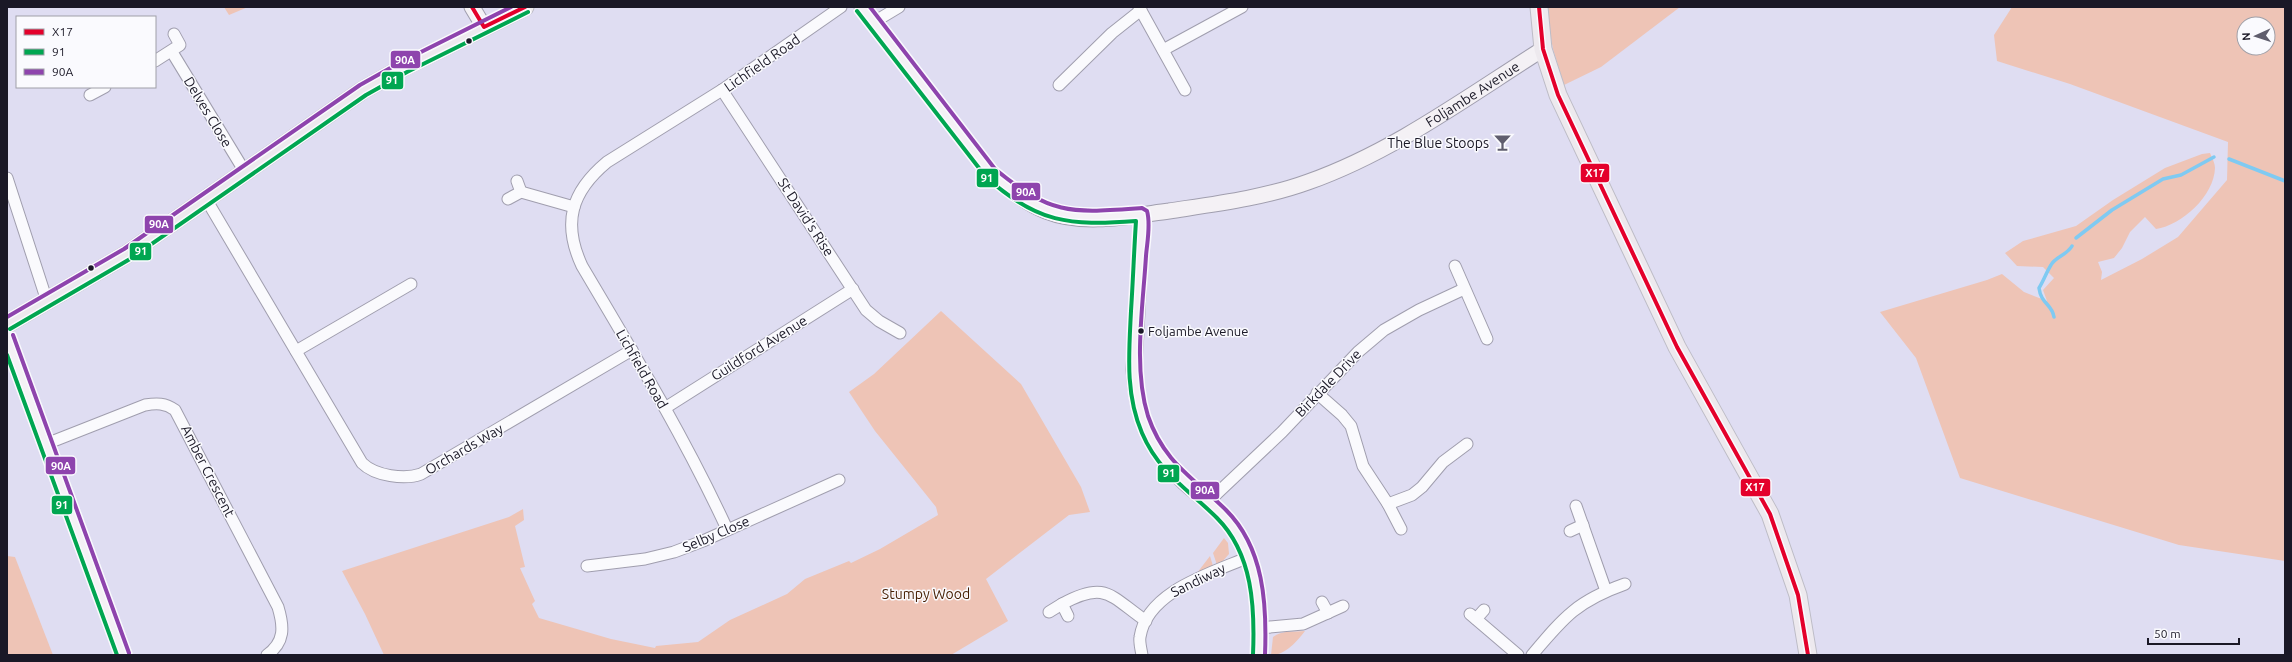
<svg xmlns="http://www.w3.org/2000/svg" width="2292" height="662" font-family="Ubuntu,sans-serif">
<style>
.green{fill:#eec4b6;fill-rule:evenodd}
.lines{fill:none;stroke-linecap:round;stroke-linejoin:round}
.stream{stroke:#7fcaf2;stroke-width:3.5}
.street-casing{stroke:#a09eae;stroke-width:13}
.secondary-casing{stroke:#a09eae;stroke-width:17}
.primary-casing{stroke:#bdbcc6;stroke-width:19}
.street{stroke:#fafafd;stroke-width:11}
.secondary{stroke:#f4f1f5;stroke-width:15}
.primary{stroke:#ede9ee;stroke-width:17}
.bus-1-casing{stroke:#fafafe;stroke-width:7}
.bus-2-casing{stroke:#fafafe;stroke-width:7}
.bus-3-casing{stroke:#fafafe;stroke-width:7}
.bus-1{stroke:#e4002b;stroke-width:4}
.bus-2{stroke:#00a651;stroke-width:4}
.bus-3{stroke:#8e44ad;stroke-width:4}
.bus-dot{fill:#1a1826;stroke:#fafafe;stroke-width:1.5}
.labels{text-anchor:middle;stroke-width:3;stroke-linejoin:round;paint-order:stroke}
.bus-label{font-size:13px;fill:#1a1826;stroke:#fafafe;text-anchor:start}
.street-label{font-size:14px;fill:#1a1826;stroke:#fafafe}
.poi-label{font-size:14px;fill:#1a1826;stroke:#fafafe;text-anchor:end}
.park-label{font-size:14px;fill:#451d02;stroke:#fafafe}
.line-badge{stroke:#fafafe;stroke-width:1.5}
.badge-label{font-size:11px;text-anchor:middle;font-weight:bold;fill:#fff}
</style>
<rect width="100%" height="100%" fill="#dfddf2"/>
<g class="green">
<polygon points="224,7 248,7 229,15"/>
<polygon points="1545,7 1680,7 1601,67 1564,85 1553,49"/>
<path d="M2012,7H2285V561L2179,545L1960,478L1916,358L1880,312L1987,280L2002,274L2024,292L2047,301L2043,290L2054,278L2043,267L2017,266L2005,253L2023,241L2076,226L2113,200L2165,168L2202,154L2210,153C2212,158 2215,163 2215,168C2214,196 2182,225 2156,229L2145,217L2130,232L2122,248L2114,258L2098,262L2102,272L2101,280L2142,259L2178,237L2227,180L2228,142L2070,84L1997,61L1994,35ZM2244,24H2268V48H2244Z"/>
<polygon points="941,311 1021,384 1081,487 1090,512 1069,515 986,579 1008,621 951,655 384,655 365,614 342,571 509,517 523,509 524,520 515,526 525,567 520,568 535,601 532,604 539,618 611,639 655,648 656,646 698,642 730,620 787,594 805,579 849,561 851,563 880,549 938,515 936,507 875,431 849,392 874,374"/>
<polygon points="1224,538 1228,543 1229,554 1222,562 1217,565 1213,553"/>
<polygon points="7,556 15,557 53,655 7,655"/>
<polygon points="1210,556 1213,566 1197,573"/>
<path d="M1305,631C1297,641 1286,655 1271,655L1273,637C1282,630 1295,632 1305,631Z"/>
</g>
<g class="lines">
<g class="stream">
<polyline points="2229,159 2285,181"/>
<polyline points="2076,238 2112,210 2163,179 2181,175 2214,157"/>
<path d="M2054,317C2052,304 2041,304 2039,288C2044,280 2046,273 2051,265C2055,257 2067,255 2072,246"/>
</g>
<defs>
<g id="street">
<polyline points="1139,7 1185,90"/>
<polyline points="874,22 899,7"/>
<polyline points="1163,50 1242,7"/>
<polyline points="172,52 245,172"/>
<polyline points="155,61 180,45 174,34"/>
<polyline points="1059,85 1112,33 1141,10"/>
<polyline points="722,90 866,310 879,321 900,333"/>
<polyline points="90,95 105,87"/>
<polyline points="7,178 47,301"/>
<polyline points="521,192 574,207"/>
<path d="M206,199L362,463C375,476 405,480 421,474L632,350"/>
<polyline points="508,199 521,192 517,181"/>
<polyline points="1455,266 1487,339"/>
<polyline points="296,351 411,284"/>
<polyline points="1317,393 1342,415 1351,426 1363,466 1388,504 1401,529"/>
<polyline points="665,408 853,289"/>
<path d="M46,444L145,405C157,403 165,403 175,410L278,607C284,627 285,642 267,655"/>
<polyline points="1209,501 1282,432 1358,352 1384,330 1419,310 1464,289"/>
<polyline points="1388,504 1412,495 1422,487 1443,462 1467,444"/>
<polyline points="1576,506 1606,591"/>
<path d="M727,529C685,438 633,352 582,266C562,223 571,192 607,162L722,90L841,7"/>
<polyline points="1570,531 1583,525"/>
<polyline points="587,566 645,559 674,552 703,541 839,480"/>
<polyline points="1322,602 1328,613"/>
<polyline points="1049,612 1062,604"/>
<polyline points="1470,614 1518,655"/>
<path d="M1068,616L1062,604C1106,580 1110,596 1146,621"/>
<polyline points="1476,619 1484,610"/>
<polyline points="1260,628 1303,624 1343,606"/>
<path d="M1142,655C1141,649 1139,642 1140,637C1147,591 1212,573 1249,557"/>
<path d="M1532,655C1564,617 1577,601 1625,584"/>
</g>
<g id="secondary">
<polyline points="472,7 484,27"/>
<path id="s1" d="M862,7L991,173C1008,188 1025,203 1046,211C1083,226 1130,216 1169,211C1215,204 1264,198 1308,182C1393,152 1467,97 1543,49"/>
<path d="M1142,214L1134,370C1137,416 1151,451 1185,483C1205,501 1226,513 1239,537C1260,574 1261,613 1259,655"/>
<polyline points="7,337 123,655"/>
</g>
<g id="primary">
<polyline points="1539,7 1543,49 1558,95 1677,347 1770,514 1798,595 1808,655"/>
<polyline points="7,324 127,254 363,90 404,67 525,7"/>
</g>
</defs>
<use href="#street" class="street-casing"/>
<use href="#secondary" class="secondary-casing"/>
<use href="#primary" class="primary-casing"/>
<use href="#street" class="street"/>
<use href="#secondary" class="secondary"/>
<use href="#primary" class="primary"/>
<defs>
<g id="bus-1">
<polyline points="472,7 484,27 525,7"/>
<polyline points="1539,7 1543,49 1558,95 1677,347 1770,514 1798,595 1808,655"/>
</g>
<g id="bus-2">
<path d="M857,11L986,177C1037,223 1069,226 1136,221C1134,251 1133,281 1131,311C1129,353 1125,393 1142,433C1159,473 1189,490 1217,518C1253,554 1255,608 1253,655"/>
<polyline points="10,329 130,259 366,95 407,72 528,12"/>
<polyline points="7,355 117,655"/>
</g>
<g id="bus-3">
<path d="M870,7L995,169C1052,216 1071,213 1142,208L1147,211C1151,224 1147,243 1146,256C1143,306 1133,368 1148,416C1164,463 1194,478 1226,510C1264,548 1267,604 1265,655"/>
<polyline points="7,317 124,249 360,85 401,62 511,7"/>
<polyline points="13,335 129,653"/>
</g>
</defs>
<use href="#bus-1" class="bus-1-casing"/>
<use href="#bus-2" class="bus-2-casing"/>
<use href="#bus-3" class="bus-3-casing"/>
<use href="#bus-1" class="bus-1"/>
<use href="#bus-2" class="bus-2"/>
<use href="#bus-3" class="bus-3"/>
</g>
<defs>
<symbol id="bar-bare" viewBox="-9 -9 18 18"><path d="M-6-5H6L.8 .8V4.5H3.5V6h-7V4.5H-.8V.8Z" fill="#5f5d6d" stroke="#fafafe" stroke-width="2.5" paint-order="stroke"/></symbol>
</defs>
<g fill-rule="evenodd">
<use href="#bar-bare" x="1490" y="130" width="25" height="25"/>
</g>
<g class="bus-dot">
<circle cx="469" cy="41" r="3.5"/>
<circle cx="91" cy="268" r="3.5"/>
<circle cx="1141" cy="331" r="3.5"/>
</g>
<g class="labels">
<g class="bus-label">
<text x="1148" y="336">Foljambe Avenue</text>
</g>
<g class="street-label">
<text transform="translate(762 63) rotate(-35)" y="5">Lichfield Road</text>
<text dy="5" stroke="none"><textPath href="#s1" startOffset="731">Foljambe Avenue</textPath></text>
<text transform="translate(208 112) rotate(59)" y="5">Delves Close</text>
<text transform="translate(806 217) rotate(57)" y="5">St David's Rise</text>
<text transform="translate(759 348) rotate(-32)" y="5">Guildford Avenue</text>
<text transform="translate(642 369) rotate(60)" y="5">Lichfield Road</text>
<text transform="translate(1328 383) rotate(-46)" y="5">Birkdale Drive</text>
<text transform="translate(464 449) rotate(-30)" y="5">Orchards Way</text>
<text transform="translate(208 471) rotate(63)" y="5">Amber Crescent</text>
<text transform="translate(716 534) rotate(-23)" y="5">Selby Close</text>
<text transform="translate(1198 580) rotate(-26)" y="5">Sandiway</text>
</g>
<g class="poi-label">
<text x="1489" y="148">The Blue Stoops</text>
</g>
<g class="park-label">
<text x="926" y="599">Stumpy Wood</text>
</g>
</g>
<g class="line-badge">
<rect x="390" y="50" width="31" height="19" rx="4" fill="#8e44ad"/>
<rect x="381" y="71" width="23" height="19" rx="4" fill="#00a651"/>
<rect x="1580" y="163" width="30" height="20" rx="4" fill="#e4002b"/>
<rect x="976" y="168" width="23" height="20" rx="4" fill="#00a651"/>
<rect x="1011" y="182" width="30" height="19" rx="4" fill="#8e44ad"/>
<rect x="144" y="215" width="30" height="19" rx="4" fill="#8e44ad"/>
<rect x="129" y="242" width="23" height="19" rx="4" fill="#00a651"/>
<rect x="45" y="456" width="31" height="19" rx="4" fill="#8e44ad"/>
<rect x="1157" y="464" width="23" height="19" rx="4" fill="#00a651"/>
<rect x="1740" y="478" width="31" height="19" rx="4" fill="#e4002b"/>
<rect x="1190" y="481" width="30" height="19" rx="4" fill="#8e44ad"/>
<rect x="51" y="495" width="22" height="20" rx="4" fill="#00a651"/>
</g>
<g class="badge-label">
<text x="405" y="64">90A</text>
<text x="392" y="84">91</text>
<text x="1595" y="177">X17</text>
<text x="987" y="182">91</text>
<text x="1026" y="196">90A</text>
<text x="159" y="228">90A</text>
<text x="141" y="255">91</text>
<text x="61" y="470">90A</text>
<text x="1169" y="477">91</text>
<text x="1755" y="491">X17</text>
<text x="1205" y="494">90A</text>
<text x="62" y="509">91</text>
</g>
<rect width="2292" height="662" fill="none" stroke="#1a1826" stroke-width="16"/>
<rect x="16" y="16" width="140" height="72" fill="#fafafe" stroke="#a0a0a8"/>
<rect x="24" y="29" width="20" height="6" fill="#e4002b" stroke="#a0a0a8"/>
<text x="52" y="36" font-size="12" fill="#1a1826">X17</text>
<rect x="24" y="49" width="20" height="6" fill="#00a651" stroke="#a0a0a8"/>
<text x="52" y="56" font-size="12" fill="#1a1826">91</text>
<rect x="24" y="69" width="20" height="6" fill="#8e44ad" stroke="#a0a0a8"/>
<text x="52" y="76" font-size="12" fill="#1a1826">90A</text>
<g transform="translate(2256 36) rotate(267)"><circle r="19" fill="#fafafe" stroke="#a0a0a8"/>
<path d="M0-3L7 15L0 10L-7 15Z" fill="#5f5d6d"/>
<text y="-6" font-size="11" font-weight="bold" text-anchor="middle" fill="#1a1826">N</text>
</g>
<path d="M2148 638v6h91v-6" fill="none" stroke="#1a1826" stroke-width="2"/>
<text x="2154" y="638" font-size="12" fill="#1a1826" stroke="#fafafe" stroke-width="3" paint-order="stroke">50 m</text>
</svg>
